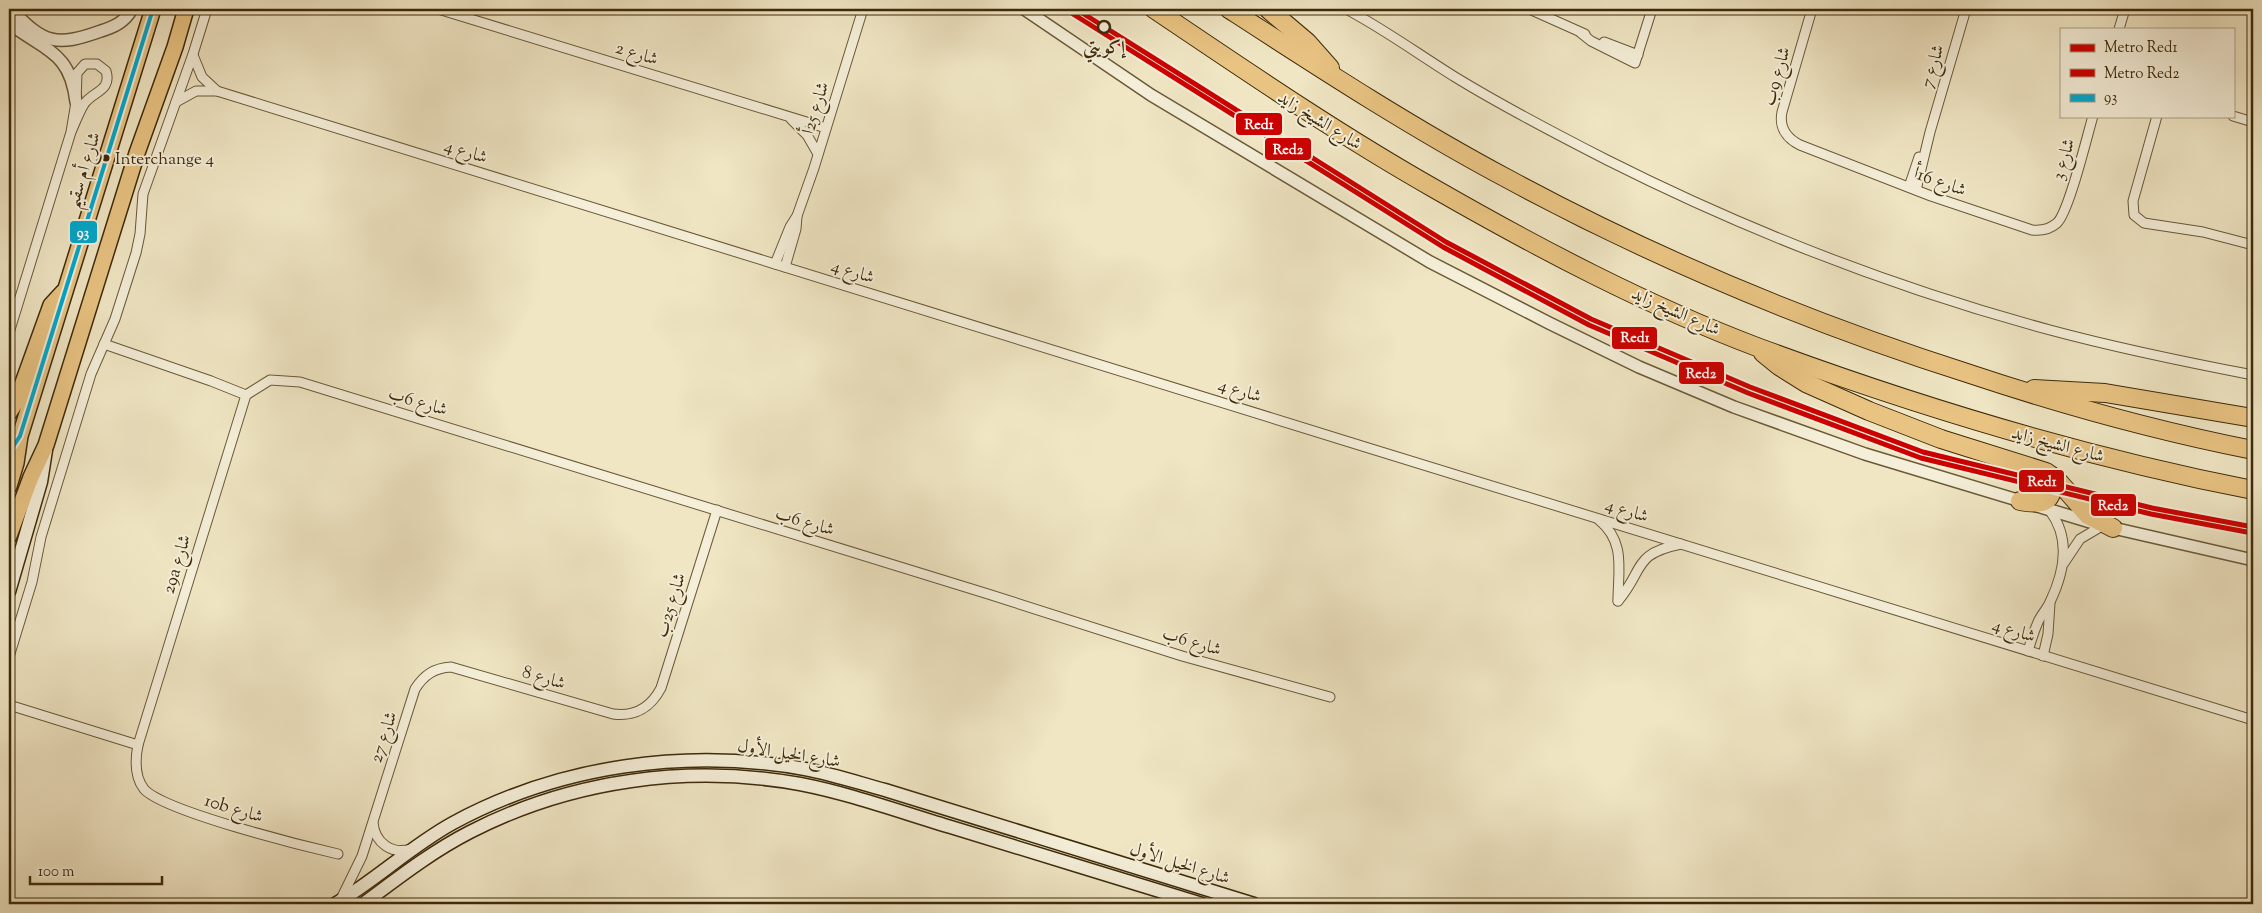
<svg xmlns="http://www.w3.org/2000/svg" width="2262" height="913" font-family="'Sorts Mill Goudy',Amiri,serif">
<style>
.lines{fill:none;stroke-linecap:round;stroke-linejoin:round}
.minor-casing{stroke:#6a5938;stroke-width:11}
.tertiary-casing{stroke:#6a5938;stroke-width:14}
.secondary-casing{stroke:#3e2a0a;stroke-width:15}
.primary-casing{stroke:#3e2a0a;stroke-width:18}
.motorway-casing{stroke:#3e2a0a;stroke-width:20}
.minor{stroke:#f5efd9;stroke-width:9}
.tertiary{stroke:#f5efd9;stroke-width:11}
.secondary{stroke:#f5efd9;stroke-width:12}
.primary{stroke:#e8c382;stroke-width:15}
.motorway{stroke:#e8c382;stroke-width:18}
.bus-1-casing{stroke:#f5efd9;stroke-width:8}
.bus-1{stroke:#00a9ce;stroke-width:4}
.metro-1-casing{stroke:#f5efd9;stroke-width:9}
.metro-2-casing{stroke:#f5efd9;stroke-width:9}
.metro-1{stroke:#c00;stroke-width:5}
.metro-2{stroke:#c00;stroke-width:5}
.stop-dot{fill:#f5efd9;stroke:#3e2a0a;stroke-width:2.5}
.bus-dot{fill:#3e2a0a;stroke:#f5efd9;stroke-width:2}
.labels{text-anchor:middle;stroke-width:4;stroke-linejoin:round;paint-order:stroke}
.bus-label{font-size:17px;fill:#3e2a0a;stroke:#f5efd9;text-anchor:start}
.stop-label{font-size:18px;font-weight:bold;fill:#3e2a0a;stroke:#f5efd9}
.street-label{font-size:18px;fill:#3e2a0a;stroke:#f5efd9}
.line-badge{stroke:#f5efd9;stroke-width:2}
.badge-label{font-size:14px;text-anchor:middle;font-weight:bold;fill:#fff}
</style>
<rect width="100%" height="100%" fill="#f0e6c4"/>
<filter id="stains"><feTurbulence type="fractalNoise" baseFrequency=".004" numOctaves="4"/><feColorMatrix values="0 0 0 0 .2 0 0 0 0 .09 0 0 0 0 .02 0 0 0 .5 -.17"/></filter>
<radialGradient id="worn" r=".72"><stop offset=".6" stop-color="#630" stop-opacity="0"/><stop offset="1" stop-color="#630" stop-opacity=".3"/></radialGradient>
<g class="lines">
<defs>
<g id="minor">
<polyline points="438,9 826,128"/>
<path d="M1346,9C1384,29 1418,54 1455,77C1504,107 1556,134 1607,160C1748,231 1898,289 2050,330C2117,348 2185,362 2253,375"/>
<polyline points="1529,9 1585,34"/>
<path d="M1812,9L1782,112C1779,127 1786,138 1800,145L1931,196L2032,230C2041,231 2050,229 2057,223C2069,212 2087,136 2093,116"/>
<polyline points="2119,29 2125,9"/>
<polyline points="1581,33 1591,41 1635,63 1652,9"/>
<polyline points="1604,42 1638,55"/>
<polyline points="193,55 202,77 217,91"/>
<polyline points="176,102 196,91 217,91 1362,446 2253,720"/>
<polyline points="2157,116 2133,201 2134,215 2144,223 2203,232 2253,245"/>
<polyline points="2233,116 2253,122"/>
<polyline points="791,119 807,135 818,154"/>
<polyline points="1909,187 1919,157"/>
<polyline points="1916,190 1930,132 1966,9"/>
<polyline points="775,264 790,227 797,216 814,168 863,9"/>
<polyline points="785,267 796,229 797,216"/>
<path d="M9,333L71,132C75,123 79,112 84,104C93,91 112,91 106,71L97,64H85L77,73L76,102L71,132"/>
<polyline points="104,344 211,381 246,395"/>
<path d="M1599,520C1626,542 1618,570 1618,601"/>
<polyline points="2064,563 2080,539 2102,526"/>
<path d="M1618,601C1645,569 1632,554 1681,544"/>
<path d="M2028,651C2031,641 2034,631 2038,622C2041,615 2047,609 2050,602C2064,573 2071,539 2050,511"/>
<polyline points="2043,656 2048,634 2050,603"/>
<polyline points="9,657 32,582 41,537 91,374 115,319 136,253 140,234 143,194 193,54 207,9"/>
<polyline points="9,705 138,745"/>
<path d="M373,823C375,843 392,855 411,849"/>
<path d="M338,854C303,846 163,811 144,789C134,776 135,760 138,745L246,395L270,380L300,382L988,594L1182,656L1330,697"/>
<path d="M341,899L362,856L415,689C424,675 434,668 451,667L613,714C635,717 651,707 661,688L717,510"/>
</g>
<g id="tertiary">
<path d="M11,9C44,44 56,47 101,31C114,27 125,22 132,9"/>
<polyline points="1024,9 1151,95 1430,262 1549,323 1639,367 1734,407 1865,454 2100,525 2253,560"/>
<path d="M9,23C44,51 70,50 76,102"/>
</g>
<g id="secondary">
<polyline points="9,592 41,482 46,450"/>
<path d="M335,904C376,880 411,846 453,823C560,765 686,748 805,769C832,774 859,783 885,790L1254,904"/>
<path d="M363,904C398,878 431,852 470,832C571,780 688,764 800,784C852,794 903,813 954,828C1037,853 1119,879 1202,904"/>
</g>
<g id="primary">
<polyline points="9,413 16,402 51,305 63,292"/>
<polyline points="9,486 16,463 20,436 153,9"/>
<polyline points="9,536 31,477 46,445 137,153 175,47 186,9"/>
</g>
<g id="motorway">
<path d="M1154,9C1246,71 1338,134 1435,189C1538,248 1646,305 1757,347C1919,407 2084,457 2253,490"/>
<path d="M1229,9C1320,68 1412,128 1508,179C1656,259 1810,323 1970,374C2063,405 2157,431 2253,450"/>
<polyline points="1268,9 1307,42 1330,68"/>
<polyline points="1763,353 1779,366 1806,383 1869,411 1941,439 2046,472 2059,482 2088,515 2113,528"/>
<polyline points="2034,389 2105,393 2253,418"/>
<path d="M2020,501C2044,505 2055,503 2052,476"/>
</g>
</defs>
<use href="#minor" class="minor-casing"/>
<use href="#tertiary" class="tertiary-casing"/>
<use href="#secondary" class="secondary-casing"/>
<use href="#primary" class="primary-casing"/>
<use href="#motorway" class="motorway-casing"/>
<use href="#minor" class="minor"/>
<use href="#tertiary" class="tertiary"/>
<use href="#secondary" class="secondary"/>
<use href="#primary" class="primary"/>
<use href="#motorway" class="motorway"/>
<defs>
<polyline id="bus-1" points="9,453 20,436 153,9"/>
</defs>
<use href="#bus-1" class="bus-1-casing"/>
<use href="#bus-1" class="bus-1"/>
<defs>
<polyline id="metro-1" points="1076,9 1446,242 1591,319 1750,387 1923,452 2152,508 2253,527"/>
<polyline id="metro-2" points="1073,14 1443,247 1589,325 1748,393 1921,458 2151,514 2252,533"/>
</defs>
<use href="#metro-1" class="metro-1-casing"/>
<use href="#metro-2" class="metro-2-casing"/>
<use href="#metro-1" class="metro-1"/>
<use href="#metro-2" class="metro-2"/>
</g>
<circle class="stop-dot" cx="1104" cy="27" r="6"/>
<circle class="bus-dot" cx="106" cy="158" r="4.5"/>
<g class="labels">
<g class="bus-label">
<text x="115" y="164">Interchange 4</text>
</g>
<g class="stop-label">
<text x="1104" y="53">إكويتي</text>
</g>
<g class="street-label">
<text transform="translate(637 53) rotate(17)" y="6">شارع 2</text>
<text transform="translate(1932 66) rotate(-74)" y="6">شارع 7</text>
<text transform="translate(1776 76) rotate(-74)" y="6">شارع 9ب</text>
<text transform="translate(815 108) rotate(-73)" y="6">شارع 25أ</text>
<text transform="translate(1320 120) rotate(32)" y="6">شارع الشيخ زايد</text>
<text transform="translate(466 151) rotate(17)" y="6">شارع 4</text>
<text transform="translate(2063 159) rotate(-74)" y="6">شارع 3</text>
<text transform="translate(83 170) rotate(-73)" y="6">شارع أم سقيم</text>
<text transform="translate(1940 181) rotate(20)" y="6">شارع 16أ</text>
<text transform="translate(853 271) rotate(17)" y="6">شارع 4</text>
<text transform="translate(1676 311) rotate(24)" y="6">شارع الشيخ زايد</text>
<text transform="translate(1240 390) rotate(17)" y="6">شارع 4</text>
<text transform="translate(418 401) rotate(17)" y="6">شارع 6ب</text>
<text transform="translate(2058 444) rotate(15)" y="6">شارع الشيخ زايد</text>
<text transform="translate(1627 510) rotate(17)" y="6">شارع 4</text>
<text transform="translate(805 521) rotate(17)" y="6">شارع 6ب</text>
<text transform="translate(176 564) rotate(-73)" y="6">29a شارع</text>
<text transform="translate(670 605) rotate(-73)" y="6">شارع 25ب</text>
<text transform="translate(2014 630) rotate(17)" y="6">شارع 4</text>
<text transform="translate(1192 641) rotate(17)" y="6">شارع 6ب</text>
<text transform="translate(544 677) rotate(17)" y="6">شارع 8</text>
<text transform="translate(383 737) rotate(-72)" y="6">شارع 27</text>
<text transform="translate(789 753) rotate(9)" y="6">شارع الخيل الأول</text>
<text transform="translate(234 808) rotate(17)" y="6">10b شارع</text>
<text transform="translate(1180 863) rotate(17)" y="6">شارع الخيل الأول</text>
</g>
</g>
<g class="line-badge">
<rect x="1235" y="112" width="48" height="24" rx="5" fill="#c00"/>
<rect x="1264" y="137" width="48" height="24" rx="5" fill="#c00"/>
<rect x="69" y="220" width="29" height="24" rx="5" fill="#00a9ce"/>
<rect x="1611" y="326" width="47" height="24" rx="5" fill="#c00"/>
<rect x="1678" y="361" width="47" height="24" rx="5" fill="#c00"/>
<rect x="2018" y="469" width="47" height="24" rx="5" fill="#c00"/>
<rect x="2090" y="493" width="47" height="24" rx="5" fill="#c00"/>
</g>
<g class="badge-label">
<text x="1259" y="129">Red1</text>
<text x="1288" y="154">Red2</text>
<text x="83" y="237">93</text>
<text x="1635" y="342">Red1</text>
<text x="1701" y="378">Red2</text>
<text x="2042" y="486">Red1</text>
<text x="2113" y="510">Red2</text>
</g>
<rect width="2262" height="913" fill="none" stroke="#f0e6c4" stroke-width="30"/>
<rect x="10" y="10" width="2242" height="893" fill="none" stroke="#3e2a0a" stroke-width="2.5"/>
<rect x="15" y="15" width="2232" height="883" fill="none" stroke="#3e2a0a"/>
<rect x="2060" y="28" width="175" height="90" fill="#f5efd9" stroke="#aca086"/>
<rect x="2070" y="44" width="25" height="8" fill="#cc0000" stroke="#aca086"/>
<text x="2104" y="52" font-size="15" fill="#3e2a0a">Metro Red1</text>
<rect x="2070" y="69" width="25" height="8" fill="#cc0000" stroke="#aca086"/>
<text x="2104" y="78" font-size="15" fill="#3e2a0a">Metro Red2</text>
<rect x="2070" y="94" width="25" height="8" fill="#00a9ce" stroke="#aca086"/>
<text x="2104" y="102" font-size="15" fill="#3e2a0a">93</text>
<path d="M30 876v8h132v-8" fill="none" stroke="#3e2a0a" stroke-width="2.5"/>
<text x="38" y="876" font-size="15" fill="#3e2a0a" stroke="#f5efd9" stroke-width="4" paint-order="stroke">100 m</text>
<rect width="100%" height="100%" filter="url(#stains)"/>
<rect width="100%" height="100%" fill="url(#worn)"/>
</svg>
